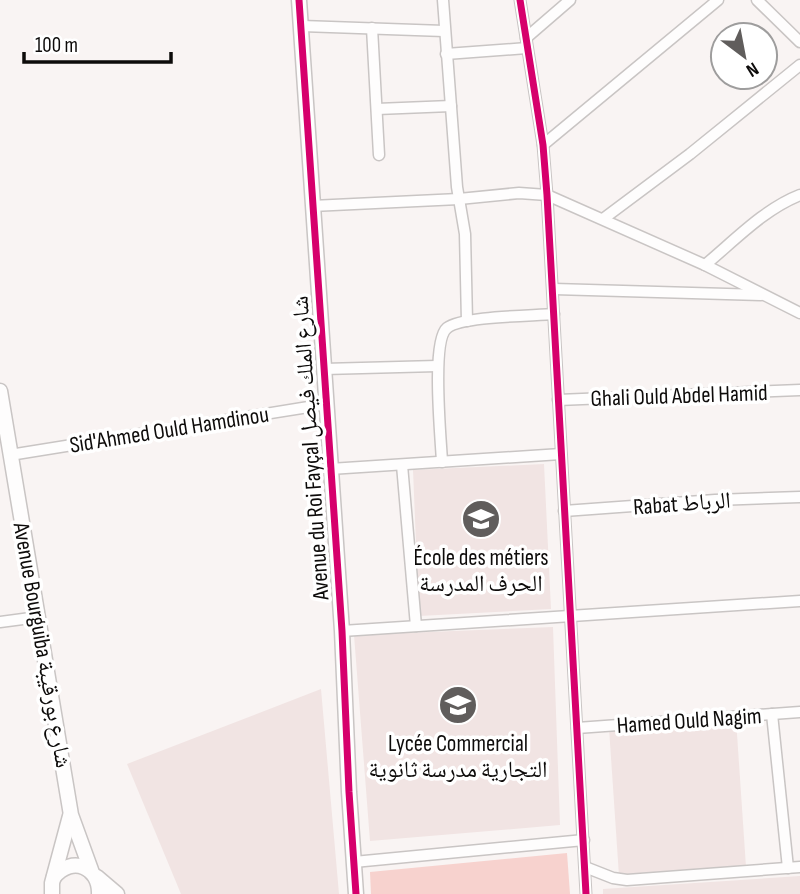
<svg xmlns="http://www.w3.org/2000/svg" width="800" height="894" font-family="'Sofia Sans Condensed','Noto Naskh Arabic',sans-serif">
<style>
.built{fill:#f1e4e3}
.green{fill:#f7d2ce}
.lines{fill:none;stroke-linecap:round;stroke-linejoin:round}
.minor-casing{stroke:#c9c5c4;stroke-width:13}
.tertiary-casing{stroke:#c9c5c4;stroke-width:17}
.minor{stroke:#fefdfd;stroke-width:10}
.tertiary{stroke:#fefdfd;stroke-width:14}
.cycleway-casing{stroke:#fff;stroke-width:11}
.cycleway{stroke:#d6006c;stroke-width:7}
.labels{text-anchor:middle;stroke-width:7;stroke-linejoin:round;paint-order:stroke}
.street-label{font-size:23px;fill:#0d0b0a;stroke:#fff}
.poi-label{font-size:23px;fill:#0d0b0a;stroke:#fff}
</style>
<rect width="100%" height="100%" fill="#f9f4f3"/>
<g class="built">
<polygon points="544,464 551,609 419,616 413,470"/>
<polygon points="553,627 560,825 370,841 354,635"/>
<polygon points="321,689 339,894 181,894 127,764"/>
<polygon points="736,719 746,867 619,876 609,728"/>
<polygon points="800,876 800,894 603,894 603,889"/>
</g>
<polygon class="green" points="567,853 570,894 371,894 370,872"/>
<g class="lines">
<defs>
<g id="minor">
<polyline points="443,0 457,187 465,234 467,321"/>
<polyline points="520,0 543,145 547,195 586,894"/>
<polyline points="757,0 800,42"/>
<polyline points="302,26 444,31"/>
<polyline points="372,28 379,155"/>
<polyline points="526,38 570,0"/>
<polyline points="446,54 527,48"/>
<polyline points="377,109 451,106"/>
<polyline points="543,145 718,0"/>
<polyline points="312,206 459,199 519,193 547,195 705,265 800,313"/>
<polyline points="603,219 690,154 800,65"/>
<path d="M705,265C734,241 764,209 800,195"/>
<polyline points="554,289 761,295"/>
<polyline points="324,369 437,366"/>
<polyline points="558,400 800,390"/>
<polyline points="10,455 327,404"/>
<path d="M442,462C441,439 431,341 447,328C462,316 532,316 554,314"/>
<polyline points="402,465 416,626"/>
<polyline points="330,469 561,454"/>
<polyline points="564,511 715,500 800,497"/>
<polyline points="0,622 38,617"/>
<polyline points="342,631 800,601"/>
<polyline points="772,714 788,868"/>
<polyline points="577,728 800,712"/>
<polyline points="354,862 584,840"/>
<polyline points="585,867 613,878 627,880 800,867"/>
</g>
<g id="tertiary">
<polyline points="299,0 342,631 349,792 356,894"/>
<polyline points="0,391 71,815 91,870"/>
<path d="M54,877C72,855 100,867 99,894"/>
<polyline points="97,877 117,894"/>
<polyline points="52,894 52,883 70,816"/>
</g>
</defs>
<use href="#minor" class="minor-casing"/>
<use href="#tertiary" class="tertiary-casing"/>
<use href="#minor" class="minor"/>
<use href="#tertiary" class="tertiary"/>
<defs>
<g id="cycleway">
<polyline points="299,0 342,631 349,792 356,894"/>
<polyline points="520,0 543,145 547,195 586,894"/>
</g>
</defs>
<use href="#cycleway" class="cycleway-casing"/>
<use href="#cycleway" class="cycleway"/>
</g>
<defs>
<symbol id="university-disc" viewBox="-11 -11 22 22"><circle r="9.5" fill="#605d5c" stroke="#fff"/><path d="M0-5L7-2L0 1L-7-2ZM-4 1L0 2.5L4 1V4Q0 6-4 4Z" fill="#fff"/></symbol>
<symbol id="school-disc" viewBox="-11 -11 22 22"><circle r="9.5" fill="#605d5c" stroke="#fff"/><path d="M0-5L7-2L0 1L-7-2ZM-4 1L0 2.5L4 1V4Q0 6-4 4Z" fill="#fff"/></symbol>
</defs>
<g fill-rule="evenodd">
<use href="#university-disc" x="459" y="497" width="44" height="44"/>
<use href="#school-disc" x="436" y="683" width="44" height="44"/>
</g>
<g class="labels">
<g class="street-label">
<text transform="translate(679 395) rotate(-2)" y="8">Ghali Ould Abdel Hamid</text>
<text transform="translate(169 429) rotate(-9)" y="8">Sid'Ahmed Ould Hamdinou</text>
<text transform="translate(310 448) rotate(-94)" y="8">Avenue du Roi Fayçal شارع الملك فيصل</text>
<text transform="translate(682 503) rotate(-4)" y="8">Rabat الرباط</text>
<text transform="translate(43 645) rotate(80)" y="8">Avenue Bourguiba شارع بورقيبة</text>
<text transform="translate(689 720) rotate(-4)" y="8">Hamed Ould Nagim</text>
</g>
<g class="poi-label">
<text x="481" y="565">École des métiers<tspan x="481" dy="26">الحرف المدرسة</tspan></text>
<text x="458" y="751">Lycée Commercial<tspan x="458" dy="26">التجارية مدرسة ثانوية</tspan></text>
</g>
</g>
<g transform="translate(744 56) rotate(148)"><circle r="33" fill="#ffffff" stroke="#9e9d9d" stroke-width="2"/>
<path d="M0-5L12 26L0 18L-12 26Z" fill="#605d5c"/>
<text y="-10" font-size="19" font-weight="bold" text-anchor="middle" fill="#0d0b0a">N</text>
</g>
<path d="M24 52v10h147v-10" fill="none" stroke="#0d0b0a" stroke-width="3.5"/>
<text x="35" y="52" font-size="21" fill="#0d0b0a" stroke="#ffffff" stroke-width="5" paint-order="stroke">100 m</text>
</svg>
